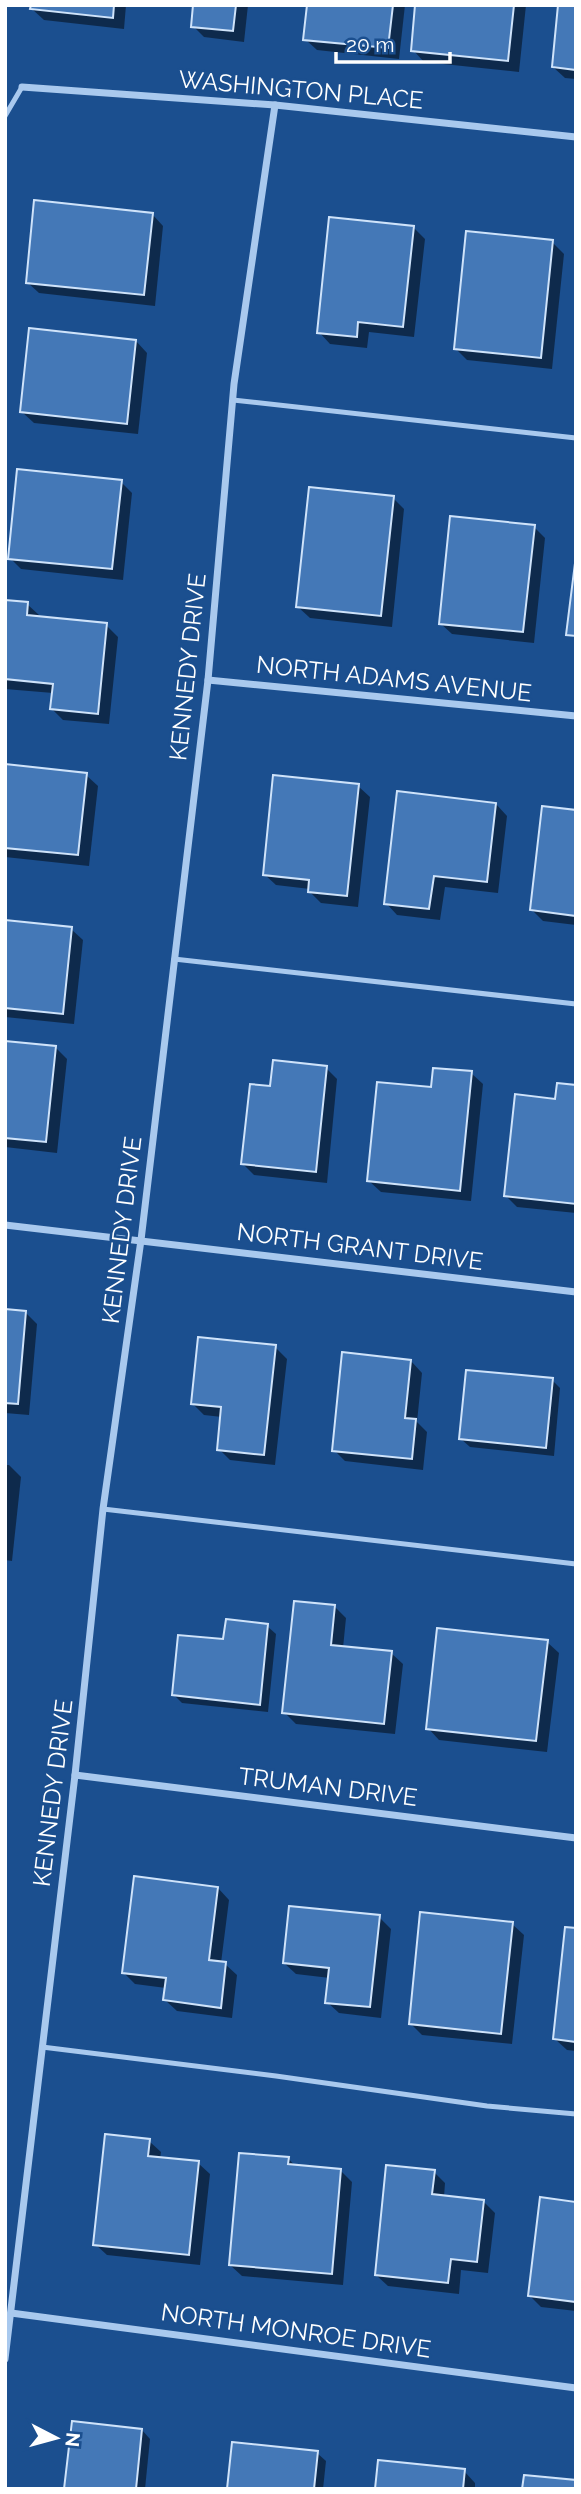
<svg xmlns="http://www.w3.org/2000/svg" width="581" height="2494" font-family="Raleway,sans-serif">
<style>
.shadow{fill:#0007}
.building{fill:#4478b7;stroke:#cfe3fa;stroke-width:2}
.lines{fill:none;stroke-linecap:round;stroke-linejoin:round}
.service{stroke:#a9c9ee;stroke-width:5}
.minor{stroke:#a9c9ee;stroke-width:7}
.labels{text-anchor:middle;stroke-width:5;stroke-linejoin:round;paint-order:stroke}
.street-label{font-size:24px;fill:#fff;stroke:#1b4f8f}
</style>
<rect width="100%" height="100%" fill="#1b4f8f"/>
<g class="shadow">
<polygon points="33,5 126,5 124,29 44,20 32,9"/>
<polygon points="195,5 248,5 244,42 204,37 193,26"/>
<polygon points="309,5 405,5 399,59 317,50 305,39"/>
<polygon points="417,5 526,5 519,72 424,62 413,50"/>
<polygon points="576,5 576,79 565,78 553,67"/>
<polygon points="152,214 163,226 155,306 39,293 27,282"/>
<polygon points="413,227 425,239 414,337 369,332 367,348 330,344 319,332"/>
<polygon points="552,242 564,254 552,369 467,360 455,348"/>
<polygon points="136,341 147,353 138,434 34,423 22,412"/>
<polygon points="121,482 132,493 123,580 21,569 10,558"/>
<polygon points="393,498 404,509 392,627 310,618 298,607"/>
<polygon points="534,527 545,538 534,643 452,634 440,623"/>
<polygon points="5,602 27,604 39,615 39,618 106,625 118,637 109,724 63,720 52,709 53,693 5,689"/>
<polygon points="5,766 86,775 98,786 89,866 5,857"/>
<polygon points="358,786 370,797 358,907 321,903 310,892 310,889 276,885 264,874"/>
<polygon points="496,804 507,816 498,893 445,887 440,920 397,915 386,903"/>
<polygon points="576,811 576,925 543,921 532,910"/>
<polygon points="5,922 71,929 83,940 74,1024 5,1017"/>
<polygon points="5,1043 56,1048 67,1059 57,1153 5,1147"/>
<polygon points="326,1068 337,1079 327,1183 254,1175 243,1164 272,1088"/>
<polygon points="471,1073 483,1084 471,1201 381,1192 369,1181 433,1089"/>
<polygon points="576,1087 576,1213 517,1207 506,1196"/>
<polygon points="5,1311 25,1312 37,1324 29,1415 5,1413"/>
<polygon points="275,1347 287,1359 275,1465 230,1460 219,1449 222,1417 204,1415 193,1404"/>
<polygon points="411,1361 422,1373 417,1422 427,1432 423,1470 345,1461 334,1450"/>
<polygon points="552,1380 560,1388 554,1456 470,1447 461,1439"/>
<polygon points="5,1465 9,1465 21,1477 12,1561 5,1560"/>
<polygon points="335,1607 346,1618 343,1648 391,1653 403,1664 395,1734 296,1724 284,1712"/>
<polygon points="267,1626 276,1634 268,1712 182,1703 174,1695 225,1641"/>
<polygon points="547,1642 559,1653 547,1752 439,1740 428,1728"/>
<polygon points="218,1888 229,1900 221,1963 225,1964 237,1975 232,2018 177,2011 165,2000 166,1988 135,1984 124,1973"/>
<polygon points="379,1917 391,1929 381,2018 339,2013 327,2002 330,1978 296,1974 284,1963"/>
<polygon points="512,1924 524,1935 512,2044 422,2035 410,2023"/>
<polygon points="576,1930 576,2051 567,2050 555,2039"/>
<polygon points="149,2141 161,2152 160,2159 198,2163 210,2174 200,2265 107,2255 95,2244"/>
<polygon points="288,2158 296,2167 340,2170 352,2182 343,2285 242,2276 230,2265"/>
<polygon points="434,2172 445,2183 444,2197 483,2201 495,2213 488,2273 461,2270 459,2294 388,2286 376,2275"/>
<polygon points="576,2203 576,2311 541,2307 530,2296"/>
<polygon points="142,2430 150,2439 145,2489 66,2489"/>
<polygon points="317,2453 326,2461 323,2489 229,2489"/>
<polygon points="464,2471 475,2483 475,2489 377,2489"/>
</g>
<g class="building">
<polygon points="31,5 114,5 113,18 30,9"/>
<polygon points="193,5 236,5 233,31 191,27"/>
<polygon points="307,5 393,5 388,48 303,40"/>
<polygon points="415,5 514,5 508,61 411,51"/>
<polygon points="558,5 576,5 576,70 552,67"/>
<polygon points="34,200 153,213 144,295 26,283"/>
<polygon points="329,217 414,226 403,327 358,322 357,337 317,333"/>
<polygon points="466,231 553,240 541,358 454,349"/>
<polygon points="29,328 136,340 127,424 20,412"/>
<polygon points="17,469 122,480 112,569 8,559"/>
<polygon points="309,487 394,496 381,616 296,607"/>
<polygon points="450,516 535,525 523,632 439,624"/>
<polygon points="576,555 576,636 566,635"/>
<polygon points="5,600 28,602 27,615 107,623 98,714 50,709 53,684 5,679"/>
<polygon points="5,764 87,773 78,855 5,848"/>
<polygon points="273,775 359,784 347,896 308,892 309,880 263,875"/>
<polygon points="397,791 496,803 487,882 434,876 429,909 384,904"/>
<polygon points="542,806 576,810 576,916 530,910"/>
<polygon points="5,920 72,927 63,1014 5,1008"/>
<polygon points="5,1041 56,1046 46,1142 5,1138"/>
<polygon points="273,1060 327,1066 316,1172 241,1164 250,1084 270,1086"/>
<polygon points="433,1068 472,1071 460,1191 367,1181 377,1082 431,1087"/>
<polygon points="557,1083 576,1085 576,1204 504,1196 515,1094 555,1099"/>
<polygon points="5,1309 26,1311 18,1404 5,1403"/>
<polygon points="198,1337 276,1345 264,1455 217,1450 221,1407 191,1404"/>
<polygon points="342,1352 411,1360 405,1418 416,1419 412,1459 332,1451"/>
<polygon points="466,1370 553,1378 546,1448 459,1439"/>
<polygon points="294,1601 335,1605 331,1645 392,1651 384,1724 282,1713"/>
<polygon points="226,1619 268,1624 260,1705 172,1695 178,1635 223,1639"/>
<polygon points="437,1628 548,1640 536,1741 426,1729"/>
<polygon points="134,1876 218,1887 209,1960 226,1962 221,2008 163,2000 166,1978 122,1973"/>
<polygon points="289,1906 380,1915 370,2007 325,2003 329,1968 283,1963"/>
<polygon points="420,1912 513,1922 501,2034 409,2024"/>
<polygon points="565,1927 576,1928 576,2042 553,2039"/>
<polygon points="105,2134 150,2139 148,2156 199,2161 189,2255 93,2245"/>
<polygon points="239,2153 289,2157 288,2164 341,2169 332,2274 229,2265"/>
<polygon points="386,2165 435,2170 432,2194 484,2200 477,2262 451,2259 448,2283 375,2275"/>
<polygon points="540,2197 576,2202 576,2302 528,2296"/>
<polygon points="72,2421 142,2429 136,2489 64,2489"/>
<polygon points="232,2442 318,2451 314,2489 227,2489"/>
<polygon points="378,2460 465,2469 463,2489 375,2489"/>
<polygon points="524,2475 576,2480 576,2489 522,2489"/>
</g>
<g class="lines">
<g class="service">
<polyline points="5,116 22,87"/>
<polyline points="233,400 576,438"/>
<polyline points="174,959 576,1004"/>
<polyline points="103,1509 576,1564"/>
<polyline points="42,2047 276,2076 487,2106 576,2114"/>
</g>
<g class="minor">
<polyline points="22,87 275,105 576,137"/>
<polyline points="208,680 576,716"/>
<polyline points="5,1225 576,1292"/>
<polyline points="75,1775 576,1838"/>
<polyline points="11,2313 576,2388"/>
<polyline points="5,2359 75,1775 103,1509 141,1240 208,680 234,384 275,105"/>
</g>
</g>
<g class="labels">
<g class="street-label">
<text transform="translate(301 90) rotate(5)" y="8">WASHINGTON PLACE</text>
<text transform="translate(188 667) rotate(-84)" y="8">KENNEDY DRIVE</text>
<text transform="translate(394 679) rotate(6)" y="8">NORTH ADAMS AVENUE</text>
<text transform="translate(122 1230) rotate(-83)" y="8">KENNEDY DRIVE</text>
<text transform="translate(360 1247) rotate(7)" y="8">NORTH GRANT DRIVE</text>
<text transform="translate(328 1787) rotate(7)" y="8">TRUMAN DRIVE</text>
<text transform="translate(53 1793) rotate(-83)" y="8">KENNEDY DRIVE</text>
<text transform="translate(296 2331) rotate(8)" y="8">NORTH MONROE DRIVE</text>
</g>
</g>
<rect width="581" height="2494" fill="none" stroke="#ffffff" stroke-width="14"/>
<g transform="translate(56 2438) rotate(96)" stroke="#1b4f8f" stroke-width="5" paint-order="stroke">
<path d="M0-5L12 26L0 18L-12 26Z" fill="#ffffff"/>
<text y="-10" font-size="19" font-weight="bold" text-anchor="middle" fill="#ffffff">N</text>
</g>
<path d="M336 52v10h114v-10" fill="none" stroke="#ffffff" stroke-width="3.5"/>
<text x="346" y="52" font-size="21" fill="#ffffff" stroke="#1b4f8f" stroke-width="5" paint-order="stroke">20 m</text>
</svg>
